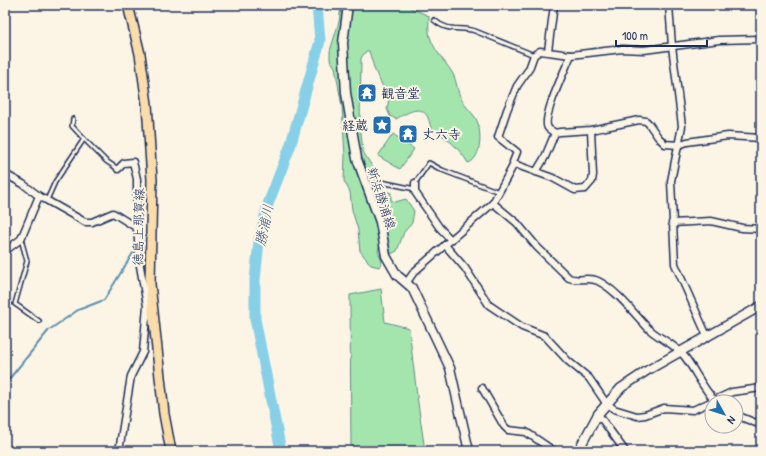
<svg xmlns="http://www.w3.org/2000/svg" width="766" height="456" font-family="'Patrick Hand','Klee One',sans-serif">
<style>
.green{fill:#a4e5ae;stroke:#608a86}
.lines{fill:none;stroke-linecap:round;stroke-linejoin:round}
.stream{stroke:#5c90b1;stroke-width:2}
.river{stroke:#87d0e8;stroke-width:11}
.lane-casing{stroke:#1b2f5e;stroke-width:6}
.street-casing{stroke:#1b2f5e;stroke-width:9}
.secondary-casing{stroke:#1b2f5e;stroke-width:11}
.primary-casing{stroke:#1b2f5e;stroke-width:12}
.lane{stroke:#fcf5e5;stroke-width:3}
.street{stroke:#fcf5e5;stroke-width:6}
.secondary{stroke:#fcf5e5;stroke-width:8}
.primary{stroke:#faddab;stroke-width:9}
.labels{text-anchor:middle;stroke-width:4;stroke-linejoin:round;paint-order:stroke}
.poi-label{font-size:13px;font-weight:bold;fill:#1b2f5e;stroke:#fcf5e5;text-anchor:start}
.street-label{font-size:13px;fill:#1b2f5e;stroke:#fcf5e5}
.water-label{font-size:14px;font-style:italic;fill:#365780;stroke:#fcf5e5}
</style>
<rect width="100%" height="100%" fill="#fcf5e5"/>
<filter id="ink" filterUnits="userSpaceOnUse"><feTurbulence type="fractalNoise" baseFrequency=".025" numOctaves="2"/><feDisplacementMap in="SourceGraphic" scale="8" xChannelSelector="R" yChannelSelector="G"/><feConvolveMatrix kernelMatrix="1 2 1 2 8 2 1 2 1" color-interpolation-filters="sRGB"/></filter>
<g filter="url(#ink)">
<g class="green">
<path d="M353,5H408L411,8L429,16C429,22 428,31 430,37C434,51 446,62 453,74C457,82 457,92 462,100C465,107 471,111 475,117C482,127 483,159 468,163C460,149 446,136 431,129C427,102 413,109 396,119L390,116L387,109L389,99L375,71L369,51H366L361,58L360,123L363,152L377,174L376,187L391,193V200L395,202L406,199L414,211L412,223L404,232L397,251L391,254L389,244L380,243L378,251L382,262L379,267L371,265L360,251L358,230L352,210L350,192L344,181L345,156L342,107L335,67L330,60V51L339,22L341,6L351,10Z"/>
<polygon points="393,134 414,149 400,169 378,156"/>
<polygon points="381,289 385,322 409,328 417,396 425,451 351,451 350,295"/>
</g>
<g class="lines">
<g class="stream">
<polyline points="439,231 447,242"/>
<polyline points="525,325 545,333"/>
<path d="M577,364C589,373 597,381 604,394"/>
<polyline points="5,384 49,330 78,310 104,300 133,253"/>
</g>
<polyline class="river" points="281,451 255,319 255,280 259,241 268,204 290,147 320,41 317,5"/>
<defs>
<g id="lane">
<path d="M434,20C449,33 459,26 475,31L534,55"/>
<polyline points="84,139 106,161 118,169"/>
<polyline points="381,182 415,189"/>
<polyline points="415,183 429,163 442,170 499,192"/>
<polyline points="47,200 55,182 84,139 72,126 73,119"/>
<polyline points="21,239 27,261 15,304 39,321"/>
</g>
<g id="street">
<polyline points="669,5 672,46 682,126 671,181 675,264 707,336"/>
<polyline points="548,51 554,5"/>
<path d="M555,133C553,131 549,130 548,128C541,118 566,68 571,55"/>
<polyline points="514,164 513,162 517,152 498,137 507,110 517,86 529,69 534,55 540,51 571,55 622,49 644,50 719,40 761,39"/>
<polyline points="118,169 124,163 133,162 137,179 137,228"/>
<polyline points="536,172 545,157 555,133 560,132 591,130 639,120 646,121 649,124 658,137 665,144 679,145 687,142 728,136 761,138"/>
<polyline points="5,174 23,184 39,196 85,222 92,222 113,213 137,228 140,266 147,306 143,352 131,376 119,451"/>
<polyline points="415,183 415,192 439,227 451,240"/>
<path d="M493,203L517,223L537,247L569,278C578,282 588,276 598,281C618,291 633,313 649,329C660,339 675,344 685,357C696,372 703,389 716,402"/>
<polyline points="672,223 711,221 742,228 761,229"/>
<polyline points="445,245 465,268 489,305 522,327 545,336 568,361 589,378 606,403 614,409 637,416 645,415 664,408 693,410 732,392 761,388"/>
<polyline points="5,251 21,239 39,196"/>
<polyline points="407,282 414,272 493,203 514,164 553,178 575,190 585,189 592,181 593,175 591,130"/>
<polyline points="482,388 504,426 508,430 526,432 554,451"/>
<polyline points="598,414 625,451"/>
<polyline points="736,415 761,425"/>
</g>
<g id="secondary">
<polyline points="348,5 343,43 346,93 357,159 380,222 386,256 397,275 412,288 450,368 469,451"/>
<polyline points="578,451 598,414 621,388 648,370 761,306"/>
</g>
<polyline id="primary" points="128,5 140,54 147,104 152,180 150,284 164,414 171,451"/>
</defs>
<use href="#lane" class="lane-casing"/>
<use href="#street" class="street-casing"/>
<use href="#secondary" class="secondary-casing"/>
<use href="#primary" class="primary-casing"/>
<use href="#lane" class="lane"/>
<use href="#street" class="street"/>
<use href="#secondary" class="secondary"/>
<use href="#primary" class="primary"/>
</g>
</g>
<defs>
<symbol id="temple-square" viewBox="-11 -11 22 22"><rect x="-9" y="-9" width="18" height="18" rx="4" fill="#1f6fb2" stroke="#fcf5e5"/><path d="M0-6L5-2H3V0L6.5 2.5H4V6H1.5V3h-3V6H-4V2.5H-6.5L-3 0V-2H-5Z" fill="#fff"/></symbol>
<symbol id="sight-square" viewBox="-11 -11 22 22"><rect x="-9" y="-9" width="18" height="18" rx="4" fill="#1f6fb2" stroke="#fcf5e5"/><path d="M0-6L1.8-2.2L6-1.7L2.9 1.2L3.7 5.4L0 3.3L-3.7 5.4L-2.9 1.2L-6-1.7L-1.8-2.2Z" fill="#fff"/></symbol>
</defs>
<g fill-rule="evenodd">
<use href="#temple-square" x="356" y="82" width="22" height="22"/>
<use href="#sight-square" x="371" y="114" width="22" height="22"/>
<use href="#temple-square" x="397" y="123" width="22" height="22"/>
</g>
<g class="labels">
<g class="poi-label">
<text x="381" y="98">観音堂</text>
<text x="368" y="130" text-anchor="end">経蔵</text>
<text x="422" y="139">丈六寺</text>
</g>
<g class="street-label">
<text transform="translate(382 198) rotate(72)" y="5">新浜勝浦線</text>
<text transform="translate(138 227) rotate(-89)" y="5">徳島上那賀線</text>
</g>
<g class="water-label">
<text transform="translate(264 225) rotate(-78)" y="5">勝浦川</text>
</g>
</g>
<rect width="766" height="456" fill="none" stroke="#fcf5e5" stroke-width="20"/>
<rect x="10" y="10" width="746" height="436" fill="none" stroke="#1b2f5e" stroke-width="1.5" filter="url(#ink)"/>
<g transform="translate(724 414) rotate(129)"><circle r="19" fill="#fcf5e5" stroke="#a2a6af"/>
<path d="M0-3L7 15L0 10L-7 15Z" fill="#1f6fb2"/>
<text y="-6" font-size="11" font-weight="bold" text-anchor="middle" fill="#1b2f5e">N</text>
</g>
<path d="M616 40v6h91v-6" fill="none" stroke="#1b2f5e" stroke-width="2"/>
<text x="622" y="40" font-size="12" fill="#1b2f5e" stroke="#fcf5e5" stroke-width="3" paint-order="stroke">100 m</text>
</svg>
